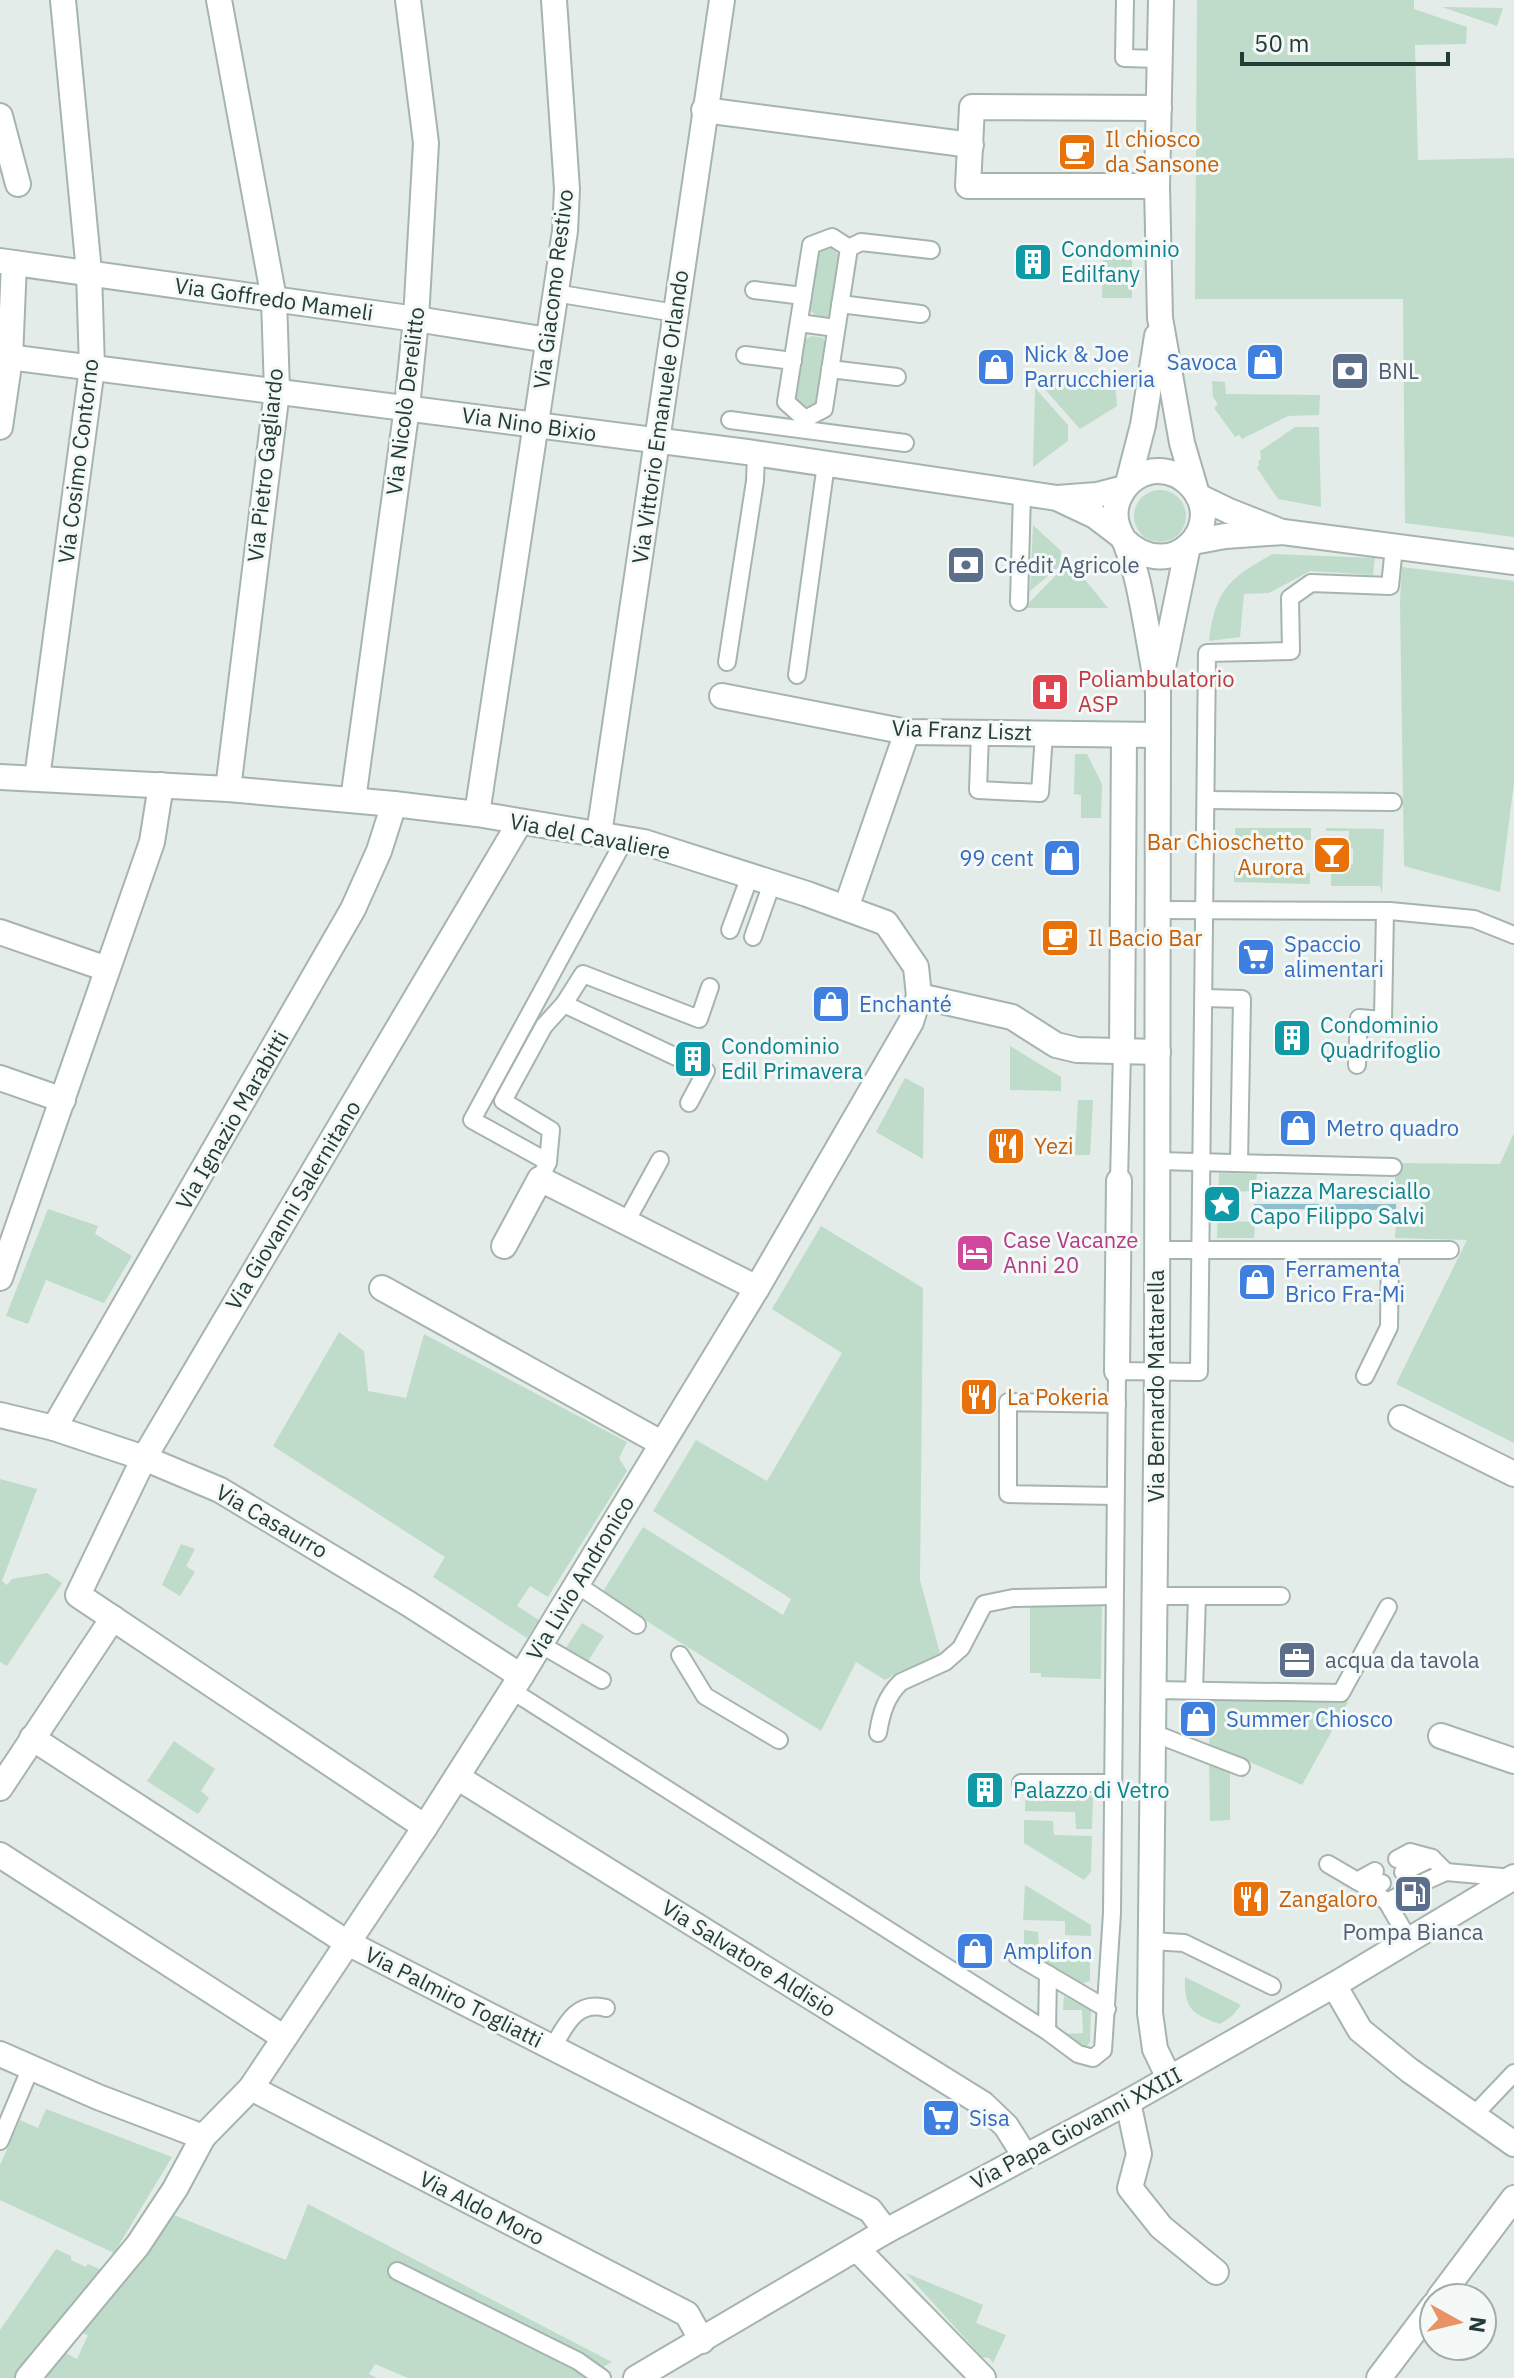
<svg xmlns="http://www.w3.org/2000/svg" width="1514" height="2378" font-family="'IBM Plex Sans',sans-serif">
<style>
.green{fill:#bedcc9}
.water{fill:#8fbecd}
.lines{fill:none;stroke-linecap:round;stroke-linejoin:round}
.service-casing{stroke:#a6b4b0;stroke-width:20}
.pedestrian-casing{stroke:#a6b4b0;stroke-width:28}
.minor-casing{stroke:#a6b4b0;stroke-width:28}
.tertiary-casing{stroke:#a6b4b0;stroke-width:28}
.service{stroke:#fff;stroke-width:16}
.pedestrian{stroke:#fff;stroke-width:24}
.minor{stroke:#fff;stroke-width:24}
.tertiary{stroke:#fff;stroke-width:24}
.labels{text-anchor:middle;stroke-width:6;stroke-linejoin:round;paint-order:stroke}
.food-label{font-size:22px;fill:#c56008;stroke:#f4f9f7;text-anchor:start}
.culture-label{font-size:22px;fill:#0d838f;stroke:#f4f9f7;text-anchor:start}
.street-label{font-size:22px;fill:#243c38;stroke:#f4f9f7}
.shop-label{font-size:22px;fill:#366cbe;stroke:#f4f9f7;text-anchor:start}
.service-label{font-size:22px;fill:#4e5e75;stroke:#f4f9f7;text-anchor:start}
.health-label{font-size:22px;fill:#be3a42;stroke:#f4f9f7;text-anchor:start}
.hotel-label{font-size:22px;fill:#b23c85;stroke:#f4f9f7;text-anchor:start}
</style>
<rect width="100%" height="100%" fill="#e3ece9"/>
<g class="green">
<polygon points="1197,0 1414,0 1414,9 1467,27 1466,44 1415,45 1418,160 1514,158 1514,537 1405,523 1403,299 1195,299"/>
<polygon points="1442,7 1503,8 1497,26"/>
<polygon points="826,247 834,249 839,256 831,310 828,317 815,315 809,309 818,252"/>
<polygon points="1103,256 1132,256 1132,298 1102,298"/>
<polygon points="812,336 823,338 826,343 817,402 810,407 801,406 795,398 804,340"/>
<polygon points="1042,380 1115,381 1117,406 1080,429 1042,386"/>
<polygon points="1212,381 1225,382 1226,394 1320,395 1319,415 1288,416 1242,439 1239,435 1235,437 1214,408 1218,404 1213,397"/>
<polygon points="1035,388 1068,425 1068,441 1033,467"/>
<polygon points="1295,427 1319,427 1321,507 1278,499 1257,468 1259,465 1258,461 1261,459 1260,451"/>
<circle cx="1160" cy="516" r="26"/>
<polygon points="1033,525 1061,551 1060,566 1030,591"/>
<path d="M1273,554L1375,558L1373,575L1310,571L1269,593L1244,594L1240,637L1209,641C1215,590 1229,578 1273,554Z"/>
<polygon points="1402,567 1514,581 1514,783 1500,892 1404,866 1400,602"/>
<polygon points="1063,568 1077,570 1108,608 1024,608"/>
<polygon points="1075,754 1087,754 1102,784 1101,818 1081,818 1081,795 1074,794"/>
<polygon points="1235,828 1311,828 1311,840 1235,841"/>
<polygon points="1326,828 1384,829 1382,894 1380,886 1331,886 1331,871 1345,871 1346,865 1353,864 1353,849 1349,848 1349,831 1326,831"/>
<polygon points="1234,871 1310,873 1310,884 1234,882"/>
<polygon points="1010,1046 1061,1077 1061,1091 1010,1090"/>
<polygon points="905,1078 924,1088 923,1159 876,1132"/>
<polygon points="1078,1100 1093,1100 1090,1155 1075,1155"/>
<polygon points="1514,1133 1514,1443 1396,1384 1467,1240 1395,1238 1396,1222 1421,1222 1422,1193 1395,1192 1395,1163 1500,1164"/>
<polygon points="1219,1173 1257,1174 1255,1191 1229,1192 1229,1221 1255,1222 1254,1238 1217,1238"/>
<polygon points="48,1209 98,1226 95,1234 132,1256 104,1303 46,1280 28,1324 6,1316"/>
<polygon points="821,1226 923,1288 920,1580 941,1657 900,1671 885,1680 856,1662 821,1731 602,1593 643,1527 783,1615 791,1599 653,1511 696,1440 767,1481 842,1353 772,1309"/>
<polygon points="339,1332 364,1351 368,1391 406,1398 424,1334 627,1442 619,1458 627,1471 548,1597 530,1586 517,1606 539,1620 527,1638 433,1577 445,1557 273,1446"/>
<polygon points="0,1479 37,1489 2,1581 7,1585 12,1579 47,1573 62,1583 7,1666 0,1662"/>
<polygon points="181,1544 195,1549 186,1566 195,1572 180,1596 162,1585"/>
<polygon points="1030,1600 1102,1603 1101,1679 1041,1677 1041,1673 1030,1673"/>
<polygon points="582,1623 604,1636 588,1661 566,1648"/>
<polygon points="1229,1696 1320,1698 1348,1702 1302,1785 1209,1744 1212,1700 1228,1700"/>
<polygon points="174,1741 215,1769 201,1791 209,1798 198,1814 147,1781"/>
<polygon points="1209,1762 1230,1770 1230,1820 1210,1821"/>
<polygon points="1026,1790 1083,1791 1093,1797 1092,1829 1076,1829 1075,1812 1025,1811"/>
<polygon points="1024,1820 1053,1821 1054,1835 1092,1836 1091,1872 1084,1880 1024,1843"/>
<polygon points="1025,1885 1091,1925 1091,1936 1065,1935 1065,1921 1023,1920"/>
<polygon points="1024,1930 1038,1932 1039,1947 1090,1948 1090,1981 1076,1985 1024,1954"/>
<path d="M1185,1977L1241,2005L1232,2016L1220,2024C1191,2014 1184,2008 1185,1977Z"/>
<polygon points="1064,1996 1091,2010 1090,2042 1086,2047 1061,2034 1083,2033 1082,2010 1063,2010"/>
<polygon points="46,2109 172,2157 114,2253 0,2200 0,2165 20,2120 38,2128"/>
<polygon points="308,2204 612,2362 584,2378 408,2378 375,2364 369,2374 377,2378 38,2378 60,2350 77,2359 88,2335 75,2330 125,2276 174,2215 286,2260"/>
<polygon points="56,2249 71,2256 71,2260 86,2267 88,2264 106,2272 21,2378 0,2378 0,2330"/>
<polygon points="906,2273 983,2305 976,2323 1006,2335 993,2363 989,2358 982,2357"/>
</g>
<polygon class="water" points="1254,1204 1396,1204 1396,1210 1254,1209"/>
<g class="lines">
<defs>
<g id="service">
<polyline points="1125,0 1124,58 1160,59"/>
<polygon points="832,237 849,248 824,409 805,419 786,402 811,245"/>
<polyline points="849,248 861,242 931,250"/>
<polyline points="754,290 803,296"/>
<polyline points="555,293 675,313"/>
<polyline points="840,304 921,314"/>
<polyline points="799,323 836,328"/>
<polyline points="745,355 793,361"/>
<polyline points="830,369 897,377"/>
<polyline points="730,420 905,443"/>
<polyline points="1019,602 1022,493"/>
<polyline points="727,662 755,481 756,454"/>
<polyline points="797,675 826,464"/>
<polyline points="980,733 978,790 1040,793 1044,734"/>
<polyline points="1207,800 1393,802"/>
<polyline points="1159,910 1390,911 1474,919 1514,935"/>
<polyline points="730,930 750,876"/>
<polyline points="753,937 772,883"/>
<polyline points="1204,998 1242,999 1239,1163"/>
<polyline points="564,1004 583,974 699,1019 710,987"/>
<polyline points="1357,1065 1359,1018 1383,1020 1385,911"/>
<polyline points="1158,1161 1393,1167"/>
<polyline points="548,1162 551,1130 503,1101 544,1026 564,1004 706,1071 689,1103"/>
<polyline points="540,1179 548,1162 472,1120 625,839"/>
<polyline points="1119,1181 1122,1051"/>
<polyline points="626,1222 660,1160"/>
<polyline points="1158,1250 1450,1250"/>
<polyline points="1365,1376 1389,1327 1390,1250"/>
<polyline points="1115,1496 1008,1494 1008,1402 1117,1404"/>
<polyline points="576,1584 637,1625"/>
<polyline points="1155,1596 1281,1596"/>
<polyline points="540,1644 602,1680"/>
<polyline points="680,1655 705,1696 779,1740"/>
<polyline points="511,1690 1047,2031 1078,2054 1093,2058 1103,2050 1112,1913 1117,1371 1199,1372 1207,653 1291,651 1290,598 1311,583 1390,586 1394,547"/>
<polyline points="1154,1690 1341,1693 1388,1607"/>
<polyline points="1194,1690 1197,1596"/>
<path d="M878,1733C881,1714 886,1696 901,1682L945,1662L961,1648L984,1604L1013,1598L1114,1596"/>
<polyline points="1153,1733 1241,1767"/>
<polyline points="1021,1783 1113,1783"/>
<polyline points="1397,1859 1410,1852 1432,1858"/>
<polyline points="1328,1864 1357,1881"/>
<polyline points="1375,1871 1357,1881 1370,1889 1382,1883"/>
<polyline points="1403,1872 1432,1858 1446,1872 1426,1881"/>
<polyline points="1446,1872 1513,1878"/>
<polyline points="1370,1889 1387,1902 1409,1940"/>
<polyline points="1387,1902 1402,1894"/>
<polyline points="1151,1941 1184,1943 1272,1986"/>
<polyline points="1017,1956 1107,2009"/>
<polyline points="1047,2031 1048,1974"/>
<path d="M553,2047C565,2026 576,2000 606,2008"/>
<polyline points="1474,2115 1514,2073"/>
<polyline points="0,2141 31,2067"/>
<polyline points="397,2271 578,2361 602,2378"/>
</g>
<g id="pedestrian">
<polyline points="1122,1051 1124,735"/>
<polyline points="1117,1371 1119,1181"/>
</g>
<g id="minor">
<polyline points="219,0 274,299 277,391 228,789"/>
<polyline points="704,110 971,145"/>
<polyline points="0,116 18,184"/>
<polyline points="1157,186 968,186 972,107 1159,108"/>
<polyline points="0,261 416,319 548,340"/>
<polyline points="0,356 747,452 1057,498 1097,495 1124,488"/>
<polyline points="0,427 10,358 14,263"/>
<polyline points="1198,496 1229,511 1277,530"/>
<polyline points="1059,499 1095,516 1120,535"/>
<polyline points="1193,542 1225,536 1283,532 1514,562"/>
<polyline points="722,696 907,732 1158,735"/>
<polyline points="0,777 228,789 394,804 477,814 644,842 807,894 886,923 916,967 919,996 1012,1017 1056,1045 1077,1050 1158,1052"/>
<polyline points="37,778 92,368 89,272 63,0"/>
<polyline points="353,800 407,407 416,319 426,143 408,0"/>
<polyline points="477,814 565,231 567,189 554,0"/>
<polyline points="599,834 722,0"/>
<polyline points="846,908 907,732"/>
<polyline points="0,932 107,969"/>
<polyline points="0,1078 63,1100"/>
<polyline points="504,1246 540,1179 757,1288"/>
<polyline points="0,1278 152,842 161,785"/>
<polyline points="382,1288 661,1443"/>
<polyline points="0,1415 54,1428 144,1458 220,1490 409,1604 521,1676"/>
<polyline points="1401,1418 1514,1474"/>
<polyline points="54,1428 353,909 379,851 394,804"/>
<polyline points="1441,1736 1514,1761"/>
<polyline points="32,1738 346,1942 870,2210 886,2231"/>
<polyline points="457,1777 983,2104 1006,2126 1025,2156"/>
<polyline points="0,1788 113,1618"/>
<polyline points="425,1827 78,1595 144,1458 520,822"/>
<polyline points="0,1855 283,2037"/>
<polyline points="1334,1985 1360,2030 1409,2070 1514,2144"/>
<polyline points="0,2054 98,2097 203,2137"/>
<polyline points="251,2088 687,2314 702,2341"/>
<polyline points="1128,2102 1139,2154 1130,2188 1161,2227 1216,2272"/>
<polyline points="857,2249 983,2378"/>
<polyline points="1439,2298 1514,2198"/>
<polyline points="28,2378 138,2245 175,2189 203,2137 251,2088 425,1827 521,1676 757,1288 911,1022 919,996"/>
<polyline points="1379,2378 1434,2305"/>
</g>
<g id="tertiary">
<polyline points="1161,0 1157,186 1160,318 1182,443 1196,491"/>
<polyline points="1128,483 1143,425 1157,336"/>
<path d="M1124,540C1171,586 1228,526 1191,486C1182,476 1171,471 1158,471C1142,471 1127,481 1120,496C1116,503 1115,512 1116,520C1117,528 1121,535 1125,542C1130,555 1135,570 1138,583C1146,619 1151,655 1158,691L1157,1371L1150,2013L1155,2049L1169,2078"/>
<polyline points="1161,677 1188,546"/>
<polyline points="636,2378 886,2231 1128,2102 1334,1985 1514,1877"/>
</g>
</defs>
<use href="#service" class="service-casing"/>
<use href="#pedestrian" class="pedestrian-casing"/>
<use href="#minor" class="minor-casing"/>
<use href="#tertiary" class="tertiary-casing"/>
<use href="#service" class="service"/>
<use href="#pedestrian" class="pedestrian"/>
<use href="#minor" class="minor"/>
<use href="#tertiary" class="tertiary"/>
</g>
<defs>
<symbol id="cafe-square" viewBox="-11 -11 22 22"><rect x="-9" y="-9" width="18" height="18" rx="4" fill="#e8710a" stroke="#f4f9f7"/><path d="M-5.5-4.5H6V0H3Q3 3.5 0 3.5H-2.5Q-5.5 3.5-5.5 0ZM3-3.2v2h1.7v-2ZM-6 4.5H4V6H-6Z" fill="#fff"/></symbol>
<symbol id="building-square" viewBox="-11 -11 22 22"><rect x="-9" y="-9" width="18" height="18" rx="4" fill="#0f9aa8" stroke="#f4f9f7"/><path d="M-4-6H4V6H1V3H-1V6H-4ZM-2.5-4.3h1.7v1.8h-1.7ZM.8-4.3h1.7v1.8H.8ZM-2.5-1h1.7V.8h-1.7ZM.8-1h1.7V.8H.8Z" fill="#fff"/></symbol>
<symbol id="shop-square" viewBox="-11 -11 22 22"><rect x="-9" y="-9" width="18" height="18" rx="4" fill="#3f7fe0" stroke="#f4f9f7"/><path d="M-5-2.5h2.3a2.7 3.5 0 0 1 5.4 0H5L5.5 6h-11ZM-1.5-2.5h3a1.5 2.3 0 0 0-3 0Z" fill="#fff"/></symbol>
<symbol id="bank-square" viewBox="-11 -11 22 22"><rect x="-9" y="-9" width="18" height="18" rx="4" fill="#5c6f8a" stroke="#f4f9f7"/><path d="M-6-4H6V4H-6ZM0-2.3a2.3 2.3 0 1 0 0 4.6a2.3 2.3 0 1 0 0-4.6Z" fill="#fff"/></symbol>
<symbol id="hospital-square" viewBox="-11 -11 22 22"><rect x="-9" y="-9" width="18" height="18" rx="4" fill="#e0444e" stroke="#f4f9f7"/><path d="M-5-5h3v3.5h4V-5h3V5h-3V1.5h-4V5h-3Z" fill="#fff"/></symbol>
<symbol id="bar-square" viewBox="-11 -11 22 22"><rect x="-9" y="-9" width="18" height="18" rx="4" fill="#e8710a" stroke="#f4f9f7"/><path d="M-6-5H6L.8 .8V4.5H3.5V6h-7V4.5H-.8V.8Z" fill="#fff"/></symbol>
<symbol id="supermarket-square" viewBox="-11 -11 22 22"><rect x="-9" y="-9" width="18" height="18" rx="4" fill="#3f7fe0" stroke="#f4f9f7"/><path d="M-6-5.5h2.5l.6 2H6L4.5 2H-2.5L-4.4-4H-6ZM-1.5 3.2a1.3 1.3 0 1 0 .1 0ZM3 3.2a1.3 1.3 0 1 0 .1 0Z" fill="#fff"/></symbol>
<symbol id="restaurant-square" viewBox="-11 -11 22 22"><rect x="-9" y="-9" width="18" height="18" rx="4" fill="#e8710a" stroke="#f4f9f7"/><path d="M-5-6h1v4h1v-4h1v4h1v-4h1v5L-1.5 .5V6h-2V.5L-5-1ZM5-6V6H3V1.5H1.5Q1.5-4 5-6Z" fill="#fff"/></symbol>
<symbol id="sight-square" viewBox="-11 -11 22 22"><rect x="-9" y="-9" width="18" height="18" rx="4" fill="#0f9aa8" stroke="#f4f9f7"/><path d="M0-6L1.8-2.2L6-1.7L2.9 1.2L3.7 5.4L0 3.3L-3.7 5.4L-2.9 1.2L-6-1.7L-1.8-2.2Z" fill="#fff"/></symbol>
<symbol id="hotel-square" viewBox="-11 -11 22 22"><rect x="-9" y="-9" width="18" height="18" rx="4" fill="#d1479c" stroke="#f4f9f7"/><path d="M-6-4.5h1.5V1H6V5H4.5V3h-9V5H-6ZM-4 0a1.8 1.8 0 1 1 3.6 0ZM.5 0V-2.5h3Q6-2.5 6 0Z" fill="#fff"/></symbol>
<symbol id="office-square" viewBox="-11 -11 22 22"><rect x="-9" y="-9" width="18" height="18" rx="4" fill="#5c6f8a" stroke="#f4f9f7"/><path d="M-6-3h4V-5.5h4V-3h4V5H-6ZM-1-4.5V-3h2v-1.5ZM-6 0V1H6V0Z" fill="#fff"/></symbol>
<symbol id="fuel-square" viewBox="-11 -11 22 22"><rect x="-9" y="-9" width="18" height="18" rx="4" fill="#5c6f8a" stroke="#f4f9f7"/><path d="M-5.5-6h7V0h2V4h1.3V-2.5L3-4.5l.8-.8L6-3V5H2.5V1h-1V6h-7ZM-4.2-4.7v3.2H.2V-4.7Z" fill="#fff"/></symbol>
</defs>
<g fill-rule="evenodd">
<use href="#cafe-square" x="1055" y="130" width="44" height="44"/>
<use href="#building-square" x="1011" y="240" width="44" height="44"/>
<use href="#shop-square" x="1243" y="340" width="44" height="44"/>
<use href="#shop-square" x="974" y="345" width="44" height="44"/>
<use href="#bank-square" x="1328" y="349" width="44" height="44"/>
<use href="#bank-square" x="944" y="543" width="44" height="44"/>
<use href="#hospital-square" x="1028" y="670" width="44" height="44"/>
<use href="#bar-square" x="1310" y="833" width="44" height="44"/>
<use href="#shop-square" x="1040" y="836" width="44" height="44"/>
<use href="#cafe-square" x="1038" y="916" width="44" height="44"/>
<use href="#supermarket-square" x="1234" y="935" width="44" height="44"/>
<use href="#shop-square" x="809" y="982" width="44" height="44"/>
<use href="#building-square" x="1270" y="1016" width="44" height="44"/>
<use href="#building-square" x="671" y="1037" width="44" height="44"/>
<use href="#shop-square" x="1276" y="1106" width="44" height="44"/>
<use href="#restaurant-square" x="984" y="1124" width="44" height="44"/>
<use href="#sight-square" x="1200" y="1182" width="44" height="44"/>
<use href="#hotel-square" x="953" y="1231" width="44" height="44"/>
<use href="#shop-square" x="1235" y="1260" width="44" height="44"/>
<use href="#restaurant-square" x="957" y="1375" width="44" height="44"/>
<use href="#office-square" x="1275" y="1638" width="44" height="44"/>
<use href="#shop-square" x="1176" y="1697" width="44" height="44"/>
<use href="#building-square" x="963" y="1768" width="44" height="44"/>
<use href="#fuel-square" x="1391" y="1872" width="44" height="44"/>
<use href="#restaurant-square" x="1229" y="1877" width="44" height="44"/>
<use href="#shop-square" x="953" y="1929" width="44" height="44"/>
<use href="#supermarket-square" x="919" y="2096" width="44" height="44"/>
</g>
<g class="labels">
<g class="food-label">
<text x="1105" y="147">Il chiosco<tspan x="1105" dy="25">da Sansone</tspan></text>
<text x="1304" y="850" text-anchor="end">Bar Chioschetto<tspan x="1304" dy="25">Aurora</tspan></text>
<text x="1088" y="946">Il Bacio Bar</text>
<text x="1034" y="1154">Yezi</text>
<text x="1007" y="1405">La Pokeria</text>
<text x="1279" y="1907">Zangaloro</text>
</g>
<g class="culture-label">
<text x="1061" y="257">Condominio<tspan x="1061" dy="25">Edilfany</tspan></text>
<text x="1320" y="1033">Condominio<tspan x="1320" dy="25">Quadrifoglio</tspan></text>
<text x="721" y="1054">Condominio<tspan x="721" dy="25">Edil Primavera</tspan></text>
<text x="1250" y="1199">Piazza Maresciallo<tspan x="1250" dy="25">Capo Filippo Salvi</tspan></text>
<text x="1013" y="1798">Palazzo di Vetro</text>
</g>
<g class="street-label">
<text transform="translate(553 289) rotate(-83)" y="8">Via Giacomo Restivo</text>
<text transform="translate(274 299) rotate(8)" y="8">Via Goffredo Mameli</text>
<text transform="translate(405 401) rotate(-83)" y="8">Via Nicolò Derelitto</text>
<text transform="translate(660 417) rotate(-82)" y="8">Via Vittorio Emanuele Orlando</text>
<text transform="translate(529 424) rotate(8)" y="8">Via Nino Bixio</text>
<text transform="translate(78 461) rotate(-83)" y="8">Via Cosimo Contorno</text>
<text transform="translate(265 465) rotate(-84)" y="8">Via Pietro Gagliardo</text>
<text transform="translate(962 730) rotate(2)" y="8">Via Franz Liszt</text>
<text transform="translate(590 836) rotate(11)" y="8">Via del Cavaliere</text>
<text transform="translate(232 1120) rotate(-60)" y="8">Via Ignazio Marabitti</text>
<text transform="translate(293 1205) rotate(-59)" y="8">Via Giovanni Salernitano</text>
<text transform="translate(1156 1386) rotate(-90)" y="8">Via Bernardo Mattarella</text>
<text transform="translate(272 1521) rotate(30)" y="8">Via Casaurro</text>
<text transform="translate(580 1578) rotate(-59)" y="8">Via Livio Andronico</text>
<text transform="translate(749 1958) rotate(32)" y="8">Via Salvatore Aldisio</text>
<text transform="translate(454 1997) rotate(27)" y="8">Via Palmiro Togliatti</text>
<text transform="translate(1076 2128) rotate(-28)" y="8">Via Papa Giovanni XXIII</text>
<text transform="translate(482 2208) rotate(27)" y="8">Via Aldo Moro</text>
</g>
<g class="shop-label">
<text x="1024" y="362">Nick &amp; Joe<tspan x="1024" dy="25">Parrucchieria</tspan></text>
<text x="1237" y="370" text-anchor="end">Savoca</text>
<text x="1034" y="866" text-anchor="end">99 cent</text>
<text x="1284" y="952">Spaccio<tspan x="1284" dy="25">alimentari</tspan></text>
<text x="859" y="1012">Enchanté</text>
<text x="1326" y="1136">Metro quadro</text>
<text x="1285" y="1277">Ferramenta<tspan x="1285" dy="25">Brico Fra-Mi</tspan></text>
<text x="1226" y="1727">Summer Chiosco</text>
<text x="1003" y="1959">Amplifon</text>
<text x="969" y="2126">Sisa</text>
</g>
<g class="service-label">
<text x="1378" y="379">BNL</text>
<text x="994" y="573">Crédit Agricole</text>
<text x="1325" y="1668">acqua da tavola</text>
<text x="1413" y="1940" text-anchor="middle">Pompa Bianca</text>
</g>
<g class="health-label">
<text x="1078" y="687">Poliambulatorio<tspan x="1078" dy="25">ASP</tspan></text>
</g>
<g class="hotel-label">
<text x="1003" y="1248">Case Vacanze<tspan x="1003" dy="25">Anni 20</tspan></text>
</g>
</g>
<g transform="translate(1458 2322) rotate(98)"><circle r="38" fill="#f4f9f7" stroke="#a1adab" stroke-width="2"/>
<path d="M0-6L14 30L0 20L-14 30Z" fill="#e99265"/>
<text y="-12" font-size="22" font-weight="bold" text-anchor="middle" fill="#243c38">N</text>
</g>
<path d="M1242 52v12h206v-12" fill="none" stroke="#243c38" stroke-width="4"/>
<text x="1254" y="52" font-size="24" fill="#243c38" stroke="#f4f9f7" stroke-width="6" paint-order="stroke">50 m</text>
</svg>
